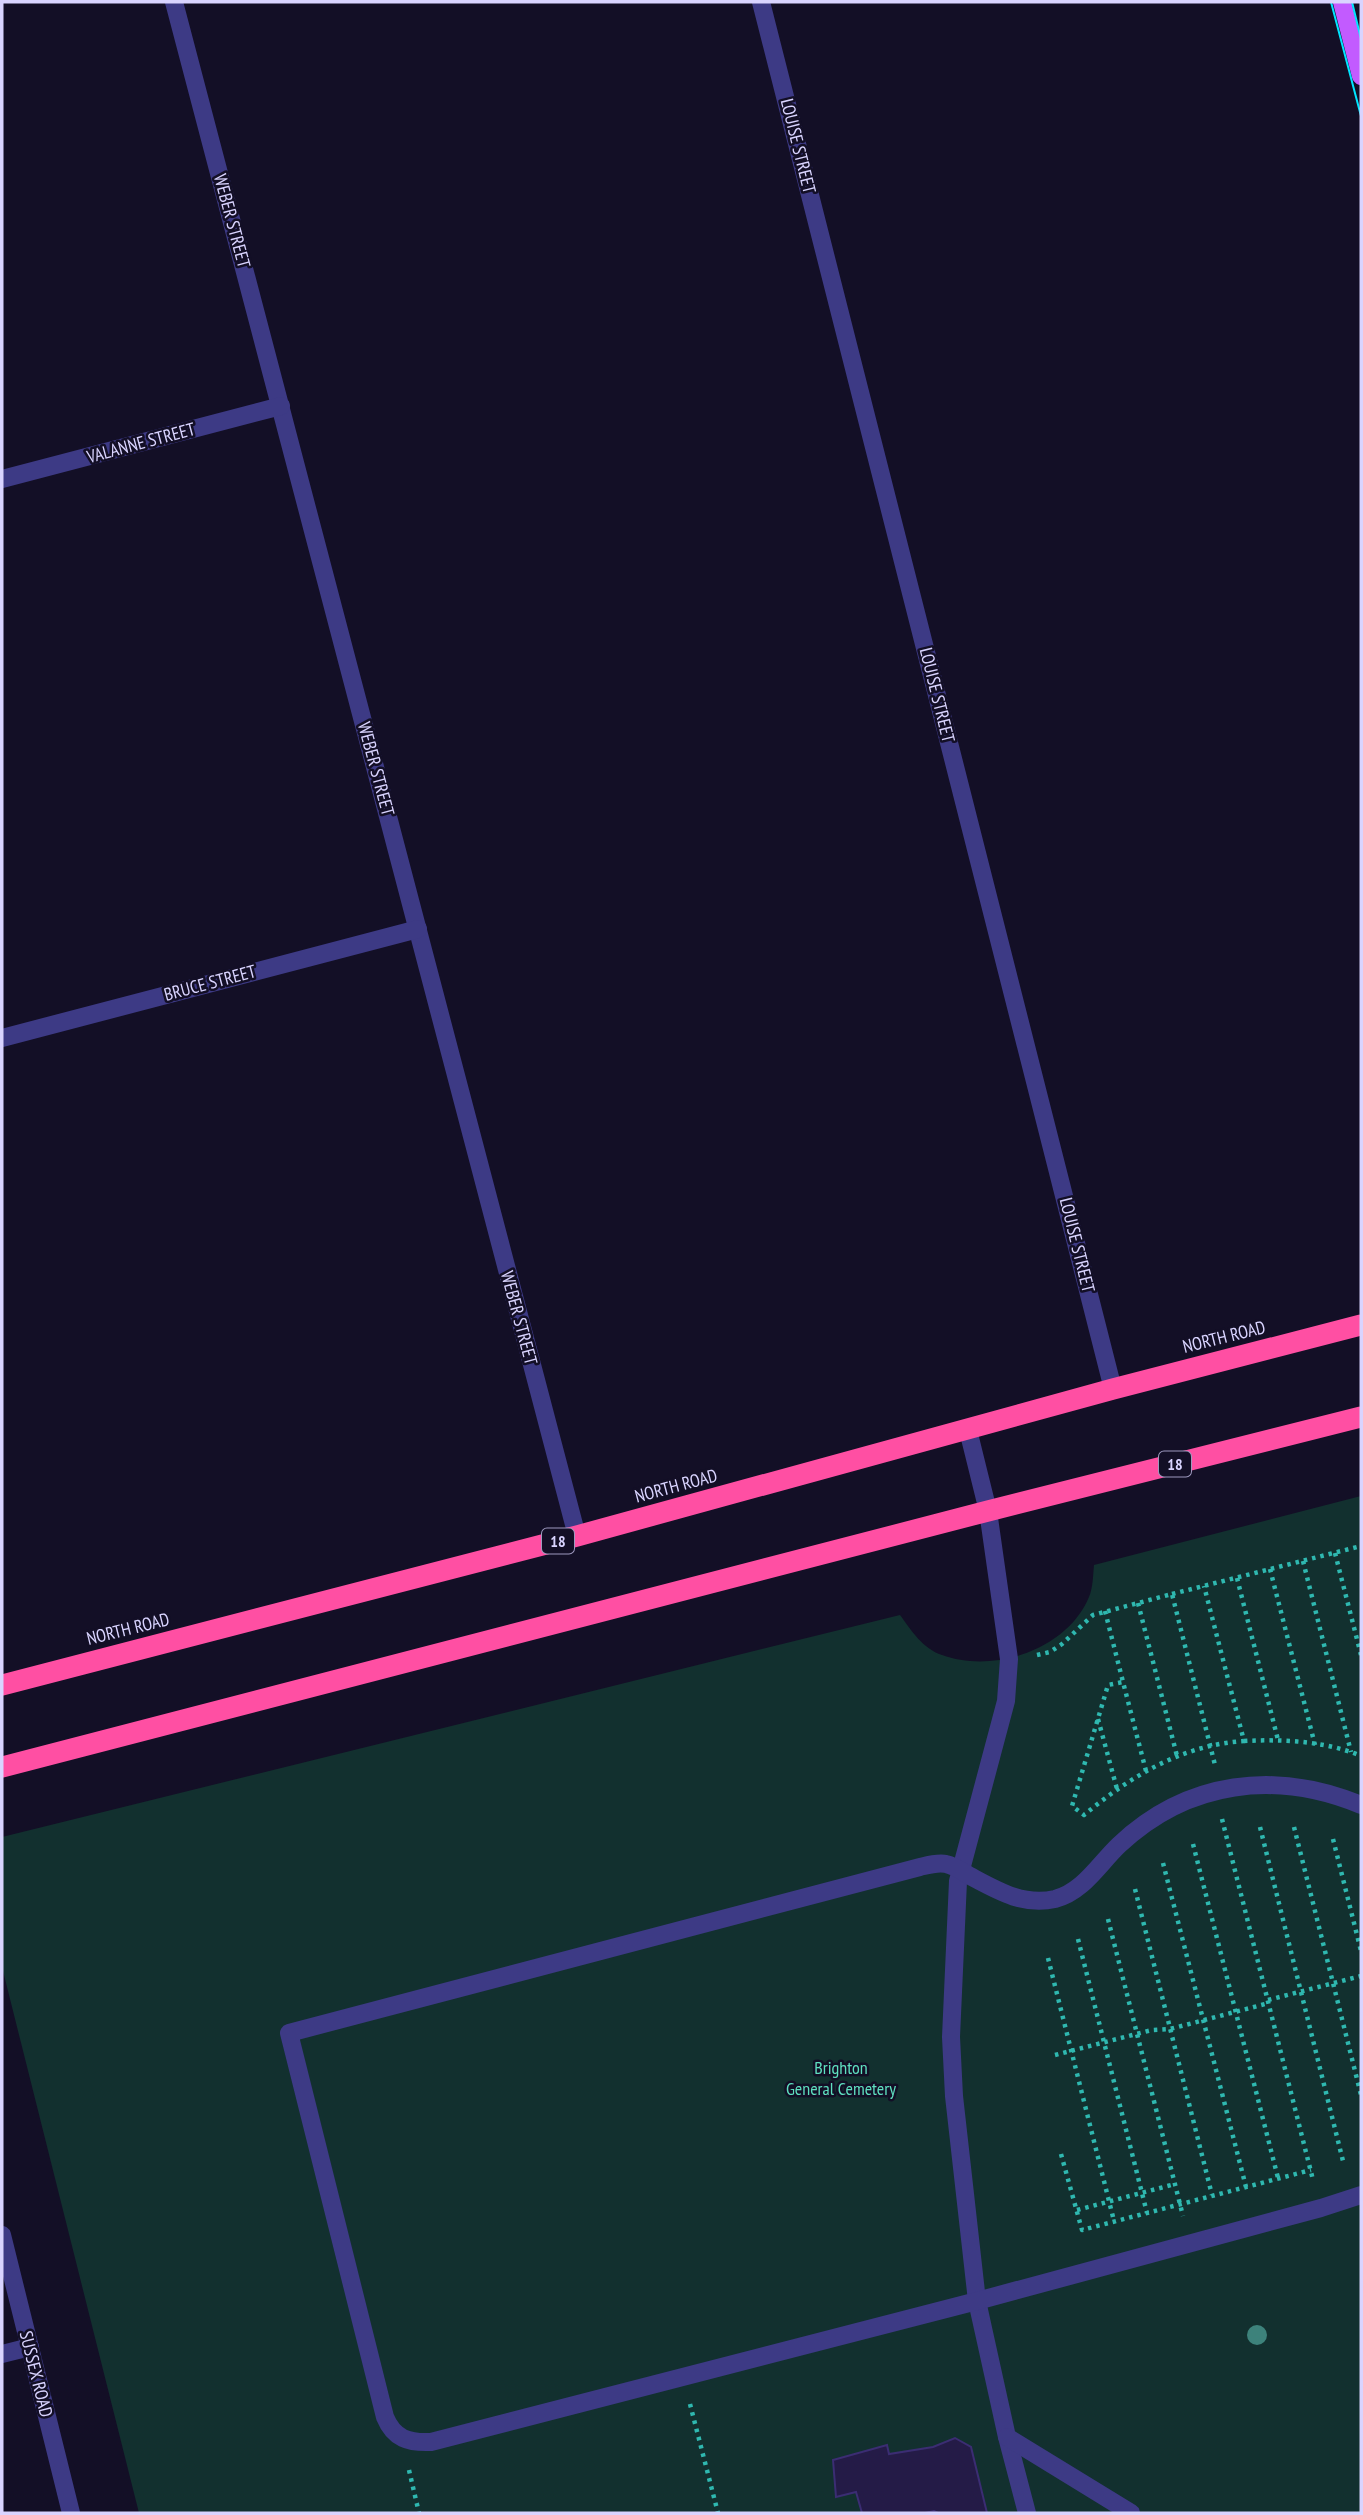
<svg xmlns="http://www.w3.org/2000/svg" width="1363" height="2515" font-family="'PT Sans Narrow',sans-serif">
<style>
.green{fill:#12302f}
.building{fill:#241b47;stroke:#3b2d73;stroke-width:2}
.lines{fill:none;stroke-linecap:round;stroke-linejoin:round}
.path{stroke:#2fb8b0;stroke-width:4.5;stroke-dasharray:3.5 5;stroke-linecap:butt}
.minor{stroke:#3d3a85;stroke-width:18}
.major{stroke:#c25bff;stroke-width:18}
.highway{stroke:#ff4fa3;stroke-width:21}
.tram{stroke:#00e5ff;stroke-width:2}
.tree{fill:#3d827b}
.labels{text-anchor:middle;stroke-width:5;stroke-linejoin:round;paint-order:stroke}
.shield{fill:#130f26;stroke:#9e99be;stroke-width:2}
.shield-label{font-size:16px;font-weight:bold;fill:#d9d4ff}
.street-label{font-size:18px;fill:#d9d4ff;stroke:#130f26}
.park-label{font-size:18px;fill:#5fe0c0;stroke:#130f26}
</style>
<rect width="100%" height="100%" fill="#130f26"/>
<path class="green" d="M1361,1496V2513H139L2,1967V1837L900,1615C911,1630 923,1649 942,1655C993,1674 1067,1650 1089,1597C1093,1588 1093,1575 1094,1565Z"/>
<polygon class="building" points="955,2438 971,2447 987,2513 938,2513 934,2511 925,2513 862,2513 856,2492 836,2497 833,2460 887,2445 889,2454 933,2447"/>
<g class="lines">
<g class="path">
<polyline points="1335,1553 1361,1655"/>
<polyline points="1303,1561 1351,1752"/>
<polyline points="1270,1569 1315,1745"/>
<polyline points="1237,1578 1278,1740"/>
<polyline points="1172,1594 1361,1546"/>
<polyline points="1138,1603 1177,1756"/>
<polyline points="1105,1611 1123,1682"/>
<polyline points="1037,1655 1050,1652 1062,1644 1093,1615 1172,1594 1215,1765"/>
<polyline points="1098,1719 1117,1789"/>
<path d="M1244,1741C1282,1739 1326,1741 1361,1756"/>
<path d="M1146,1771L1123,1682L1108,1685L1072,1806L1084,1815C1131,1776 1182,1745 1244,1741L1204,1586"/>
<polyline points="1222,1819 1313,2180"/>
<polyline points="1260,1827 1343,2161"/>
<polyline points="1294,1827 1361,2095"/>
<polyline points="1333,1839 1361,1951"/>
<polyline points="1193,1844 1278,2178"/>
<polyline points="1163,1863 1246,2187"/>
<polyline points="1135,1889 1212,2195"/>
<polyline points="1108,1919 1183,2216"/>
<polyline points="1078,1939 1147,2213"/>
<polyline points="1048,1958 1114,2221"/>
<polyline points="1268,2000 1361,1976"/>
<polyline points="1055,2055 1152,2030 1170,2029 1269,2003"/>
<polyline points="1061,2154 1082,2230 1311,2170"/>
<polyline points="1077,2210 1175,2184"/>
<polyline points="690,2404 718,2513"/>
<polyline points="409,2470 419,2513"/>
</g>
<g class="minor">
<polyline points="174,2 577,1536"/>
<polyline points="761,2 1113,1389"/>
<polyline points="2,479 281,406"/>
<polyline points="2,1038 418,929"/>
<polyline points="968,1430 988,1511 1009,1659 1006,1701 958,1881 951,2037 954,2096 977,2301 1007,2437 1027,2513"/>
<path d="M1361,1805C1276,1770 1188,1780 1119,1845C1099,1864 1083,1892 1055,1899C1023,1906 998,1891 970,1876C963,1872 955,1866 946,1864C938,1862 928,1865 920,1867L289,2033L385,2417C394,2439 409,2443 431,2442L977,2301L1321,2208L1361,2195"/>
<polyline points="2,2235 71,2513"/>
<polyline points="2,2354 30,2347"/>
<polyline points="1007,2437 1131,2513"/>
</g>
<polyline class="major" points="1342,2 1361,76"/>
<g class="highway">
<polyline points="2,1685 577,1536 1113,1389 1361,1325"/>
<polyline points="2,1767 988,1511 1361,1417"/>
</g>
<g class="tram">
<polyline points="1331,2 1361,116"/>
<polyline points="1352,2 1361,39"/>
</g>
</g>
<circle class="tree" cx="1257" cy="2335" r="10"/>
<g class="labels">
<g class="shield">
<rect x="1159" y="1451.5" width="32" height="25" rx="5"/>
<rect x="542" y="1528.5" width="32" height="25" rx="5"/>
</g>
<g class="shield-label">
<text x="1175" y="1470">18</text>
<text x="558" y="1547">18</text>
</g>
<g class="street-label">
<text transform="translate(798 146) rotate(76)" y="6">LOUISE STREET</text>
<text transform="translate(232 221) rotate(75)" y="6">WEBER STREET</text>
<text transform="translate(141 443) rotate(-15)" y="6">VALANNE STREET</text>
<text transform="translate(937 695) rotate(76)" y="6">LOUISE STREET</text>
<text transform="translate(376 769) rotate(75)" y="6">WEBER STREET</text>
<text transform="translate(210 983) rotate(-15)" y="6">BRUCE STREET</text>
<text transform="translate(1077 1245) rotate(76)" y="6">LOUISE STREET</text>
<text transform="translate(519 1318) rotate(75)" y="6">WEBER STREET</text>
<text transform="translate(1224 1337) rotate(-14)" y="6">NORTH ROAD</text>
<text transform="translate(676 1486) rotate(-15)" y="6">NORTH ROAD</text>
<text transform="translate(128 1629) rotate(-14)" y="6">NORTH ROAD</text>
<text transform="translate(36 2374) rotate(76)" y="6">SUSSEX ROAD</text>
</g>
<g class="park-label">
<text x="841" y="2074">Brighton<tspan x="841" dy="21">General Cemetery</tspan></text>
</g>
</g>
<rect width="1363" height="2515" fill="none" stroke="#d9d4ff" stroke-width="7"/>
</svg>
